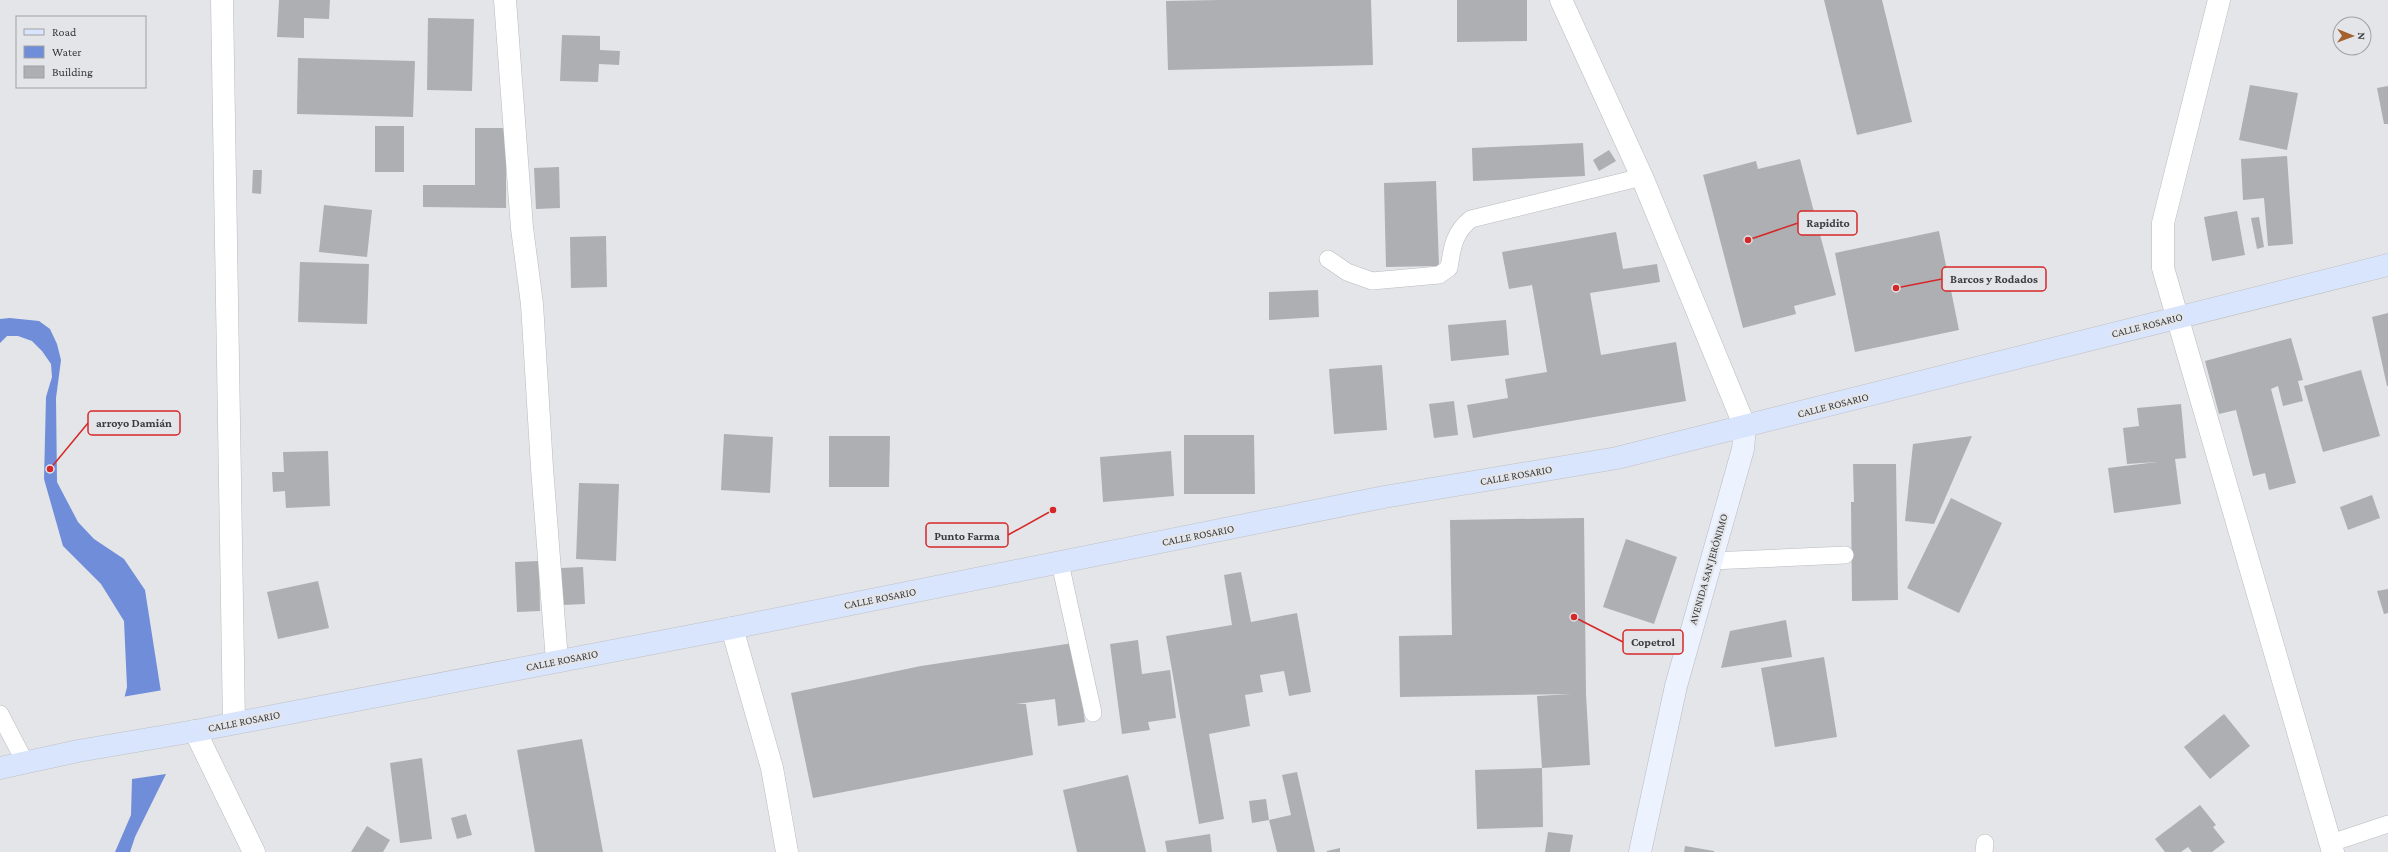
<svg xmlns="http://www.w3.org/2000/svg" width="2388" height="852" font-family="'Crimson Pro',serif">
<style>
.water{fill:#6f8dd9}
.pier{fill:#e3e5e9}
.building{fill:#adafb3}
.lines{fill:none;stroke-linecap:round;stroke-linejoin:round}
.lane-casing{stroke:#babbc0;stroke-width:18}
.street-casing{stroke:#babbc0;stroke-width:23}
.secondary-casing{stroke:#babbc0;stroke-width:23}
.primary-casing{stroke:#c0c1c1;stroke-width:23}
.lane{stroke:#fff;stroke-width:17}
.street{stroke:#fff;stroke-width:22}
.secondary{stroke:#ecf2fe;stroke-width:22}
.primary{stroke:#d9e4fd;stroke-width:22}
.labels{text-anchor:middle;stroke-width:4;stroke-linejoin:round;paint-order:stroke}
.street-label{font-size:11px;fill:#3b3c3e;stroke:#e3e5e9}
.leader{fill:none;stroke:#d62828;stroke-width:1.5}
.callout-dot{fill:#d62828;stroke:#e3e5e9;stroke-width:1.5}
.callout{fill:#e3e5e9;stroke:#d62828;stroke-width:1.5}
.callout-label{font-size:12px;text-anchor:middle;font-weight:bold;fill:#3b3c3e}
</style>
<rect width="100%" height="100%" fill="#e3e5e9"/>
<g class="water">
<polygon points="10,318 39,321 50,329 57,344 61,360 56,398 57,482 78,522 94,539 124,559 145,590 163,705 121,711 127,687 124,621 101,584 63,546 44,479 46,397 52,377 51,364 42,351 32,341 18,336 7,336 0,343 0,319"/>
<polygon points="166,774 135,837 130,852 115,852 131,815 132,779"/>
</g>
<polygon class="pier" points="163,690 164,706 120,712 122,697"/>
<g class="building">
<polygon points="279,0 330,0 329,19 304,18 304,38 277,37"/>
<polygon points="1219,0 1371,0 1373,65 1168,70 1166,1"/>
<polygon points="1457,0 1527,0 1527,41 1457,42"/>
<polygon points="1824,0 1882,0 1912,122 1857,135"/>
<polygon points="428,18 474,19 472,91 427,90"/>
<polygon points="562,35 600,36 600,50 620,51 619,65 599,64 598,82 560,81"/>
<polygon points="298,58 415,61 413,117 297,114"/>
<polygon points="2250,85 2298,93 2287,150 2239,140"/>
<polygon points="2388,86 2388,124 2384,124 2377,88"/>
<rect x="375" y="126" width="29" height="46"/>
<polygon points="475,128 506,128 506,208 423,207 423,185 475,185"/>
<polygon points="1583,143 1585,176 1473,181 1472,148"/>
<polygon points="1609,150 1616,161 1599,171 1593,160"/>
<polygon points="2287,156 2293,244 2268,246 2264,198 2243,200 2241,159"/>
<polygon points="1800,159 1836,295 1794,306 1796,314 1743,328 1703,175 1756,161 1758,169"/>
<polygon points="559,167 560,208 536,209 534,168"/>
<polygon points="253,170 262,170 261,194 252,193"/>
<polygon points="1436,181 1439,266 1386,267 1384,183"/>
<polygon points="324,205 372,210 367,257 319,252"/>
<polygon points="2237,211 2245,255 2212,261 2204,217"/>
<polygon points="2259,217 2264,247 2257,249 2251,218"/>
<polygon points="1939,231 1959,330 1855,352 1835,253"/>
<polygon points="1616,232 1623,269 1657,264 1660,282 1590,293 1601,355 1676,342 1686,401 1473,438 1467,405 1508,398 1505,379 1547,372 1532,285 1509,289 1502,252"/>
<polygon points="606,236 607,287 571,288 570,237"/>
<polygon points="300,262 369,264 367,324 298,322"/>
<polygon points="1318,290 1319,317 1269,320 1269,292"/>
<polygon points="2388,313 2388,386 2387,386 2372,317"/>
<polygon points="1506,320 1509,355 1451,361 1448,325"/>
<polygon points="2291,338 2303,380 2298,381 2303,401 2283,406 2278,386 2271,389 2296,483 2269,490 2265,473 2253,476 2236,410 2219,414 2205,361"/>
<polygon points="1382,365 1387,430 1334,434 1329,369"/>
<polygon points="2361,370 2380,436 2323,452 2304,386"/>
<polygon points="1454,401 1458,435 1434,438 1429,404"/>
<polygon points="2181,404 2186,458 2175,459 2181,504 2114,513 2108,468 2157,462 2127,464 2123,428 2139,426 2137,408"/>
<polygon points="724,434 773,437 770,493 721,490"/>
<polygon points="1184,435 1254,435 1255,494 1184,494"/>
<polygon points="829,436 890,436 889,487 829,487"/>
<polygon points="1972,436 1934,524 1905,521 1913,444"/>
<polygon points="328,451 330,506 286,508 285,491 273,492 272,472 284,472 283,452"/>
<polygon points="1171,451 1174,496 1103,502 1100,457"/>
<polygon points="1853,464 1896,464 1898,600 1852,601 1851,502 1854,502"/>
<polygon points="579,483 619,484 616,561 576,559"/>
<polygon points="2372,495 2380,518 2348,530 2340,507"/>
<polygon points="1951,498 2002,523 1959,613 1907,588"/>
<polygon points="1584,518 1586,694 1590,765 1542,768 1537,696 1572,694 1400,697 1399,636 1452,635 1450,520"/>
<polygon points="1626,539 1677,557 1654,624 1603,607"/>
<polygon points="539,561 540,611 517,612 515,562"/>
<polygon points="583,567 585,604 563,605 561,568"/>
<polygon points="1241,572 1251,622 1297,613 1311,692 1289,696 1284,671 1260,675 1263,692 1245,695 1250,726 1209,734 1224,819 1199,824 1166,636 1232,625 1224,575"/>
<polygon points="318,581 329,628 278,639 267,592"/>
<polygon points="2388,589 2388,613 2384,614 2377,591"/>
<polygon points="1786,620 1792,657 1721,668 1730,631"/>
<polygon points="1138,640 1142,674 1170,670 1176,718 1148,722 1150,730 1122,734 1110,644"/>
<polygon points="1073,643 1085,722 1058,726 1055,699 1016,704 1026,704 1033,755 813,798 791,693 921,666"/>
<polygon points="1824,657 1837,737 1775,747 1761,668"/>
<polygon points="2224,714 2250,746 2210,779 2184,747"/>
<polygon points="582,739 603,852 535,852 517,750"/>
<polygon points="422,758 432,839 400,843 390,763"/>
<polygon points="1542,768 1543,827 1477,829 1475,770"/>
<polygon points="1297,772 1315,852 1277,852 1269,820 1252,823 1249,801 1266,799 1269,820 1291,815 1282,775"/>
<polygon points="1128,775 1146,852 1077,852 1063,790"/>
<polygon points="2200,805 2216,825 2213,827 2225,842 2212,852 2192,852 2188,847 2181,852 2165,852 2155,839"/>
<polygon points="466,814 472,835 457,839 451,818"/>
<polygon points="367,826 390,840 383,852 351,852"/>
<polygon points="1548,832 1573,835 1570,852 1545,852"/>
<polygon points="1210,834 1212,852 1167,852 1165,841"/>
<polygon points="1685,846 1714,851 1714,852 1684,852"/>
<polygon points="1340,848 1340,852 1327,852 1327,851"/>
</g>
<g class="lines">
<defs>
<g id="lane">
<path d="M1328,259L1347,272L1372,281L1439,275L1449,268C1452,248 1454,232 1471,219L1642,177"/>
<polyline points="1711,561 1845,555"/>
<polyline points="1060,563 1093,713"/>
<polyline points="0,714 25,762"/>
<polyline points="2331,843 2388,824"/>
<polyline points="1984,852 1985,843"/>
</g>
<g id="street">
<polyline points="222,0 234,723"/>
<polyline points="505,0 522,228 532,304 542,468 557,661"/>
<polyline points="1561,0 1642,177 1745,427"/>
<polyline points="2219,0 2163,223 2163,268 2333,852"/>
<polyline points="732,628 772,768 787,852"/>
<polyline points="195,731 254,852"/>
</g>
<polyline id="secondary" points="1640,852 1676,686 1743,449 1745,427"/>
<polyline id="primary" points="0,768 78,751 195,731 732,628 1384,497 1617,458 2388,265"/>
</defs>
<use href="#lane" class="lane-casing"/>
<use href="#street" class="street-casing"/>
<use href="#secondary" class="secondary-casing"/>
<use href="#primary" class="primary-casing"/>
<use href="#lane" class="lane"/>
<use href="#street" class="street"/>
<use href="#secondary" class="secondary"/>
<use href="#primary" class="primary"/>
</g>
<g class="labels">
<g class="street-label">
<text transform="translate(2147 325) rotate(-14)" y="4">CALLE ROSARIO</text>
<text transform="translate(1833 405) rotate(-14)" y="4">CALLE ROSARIO</text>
<text transform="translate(1516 475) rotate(-10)" y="4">CALLE ROSARIO</text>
<text transform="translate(1198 535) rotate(-11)" y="4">CALLE ROSARIO</text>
<text transform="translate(1708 569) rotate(-74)" y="4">AVENIDA SAN JERÓNIMO</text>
<text transform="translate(880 598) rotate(-11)" y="4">CALLE ROSARIO</text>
<text transform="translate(562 660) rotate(-11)" y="4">CALLE ROSARIO</text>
<text transform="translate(244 721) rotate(-11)" y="4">CALLE ROSARIO</text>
</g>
</g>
<path class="leader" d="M1748 240L1798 223M1896 288L1942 279M50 469L88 423M1053 510L1008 535M1574 617L1623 642"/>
<g class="callout-dot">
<circle cx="1748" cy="240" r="4"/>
<circle cx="1896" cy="288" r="4"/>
<circle cx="50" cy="469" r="4"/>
<circle cx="1053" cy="510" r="4"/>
<circle cx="1574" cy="617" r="4"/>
</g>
<g class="callout">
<rect x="1798" y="211" width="59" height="24" rx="4"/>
<rect x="1942" y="267" width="104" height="24" rx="4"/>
<rect x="88" y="411" width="92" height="24" rx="4"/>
<rect x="926" y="523" width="82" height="24" rx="4"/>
<rect x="1623" y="630" width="60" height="24" rx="4"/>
</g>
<g class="callout-label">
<text x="1828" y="227">Rapidito</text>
<text x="1994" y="283">Barcos y Rodados</text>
<text x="134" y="427">arroyo Damián</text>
<text x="967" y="540">Punto Farma</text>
<text x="1653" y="646">Copetrol</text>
</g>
<rect x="16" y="16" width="130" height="72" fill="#e3e5e9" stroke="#a0a1a5"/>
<rect x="24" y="29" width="20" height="6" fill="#d9e4fd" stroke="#a0a1a5"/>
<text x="52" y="36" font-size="12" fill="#3b3c3e">Road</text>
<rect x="24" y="46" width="20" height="12" fill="#6f8dd9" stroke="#a0a1a5"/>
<text x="52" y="56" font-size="12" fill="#3b3c3e">Water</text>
<rect x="24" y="66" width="20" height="12" fill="#adafb3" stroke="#a0a1a5"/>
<text x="52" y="76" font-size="12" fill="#3b3c3e">Building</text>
<g transform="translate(2352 36) rotate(91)"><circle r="19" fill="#e3e5e9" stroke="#a0a1a5"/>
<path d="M0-3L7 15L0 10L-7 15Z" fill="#a4622e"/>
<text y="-6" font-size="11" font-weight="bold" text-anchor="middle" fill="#3b3c3e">N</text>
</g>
</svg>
